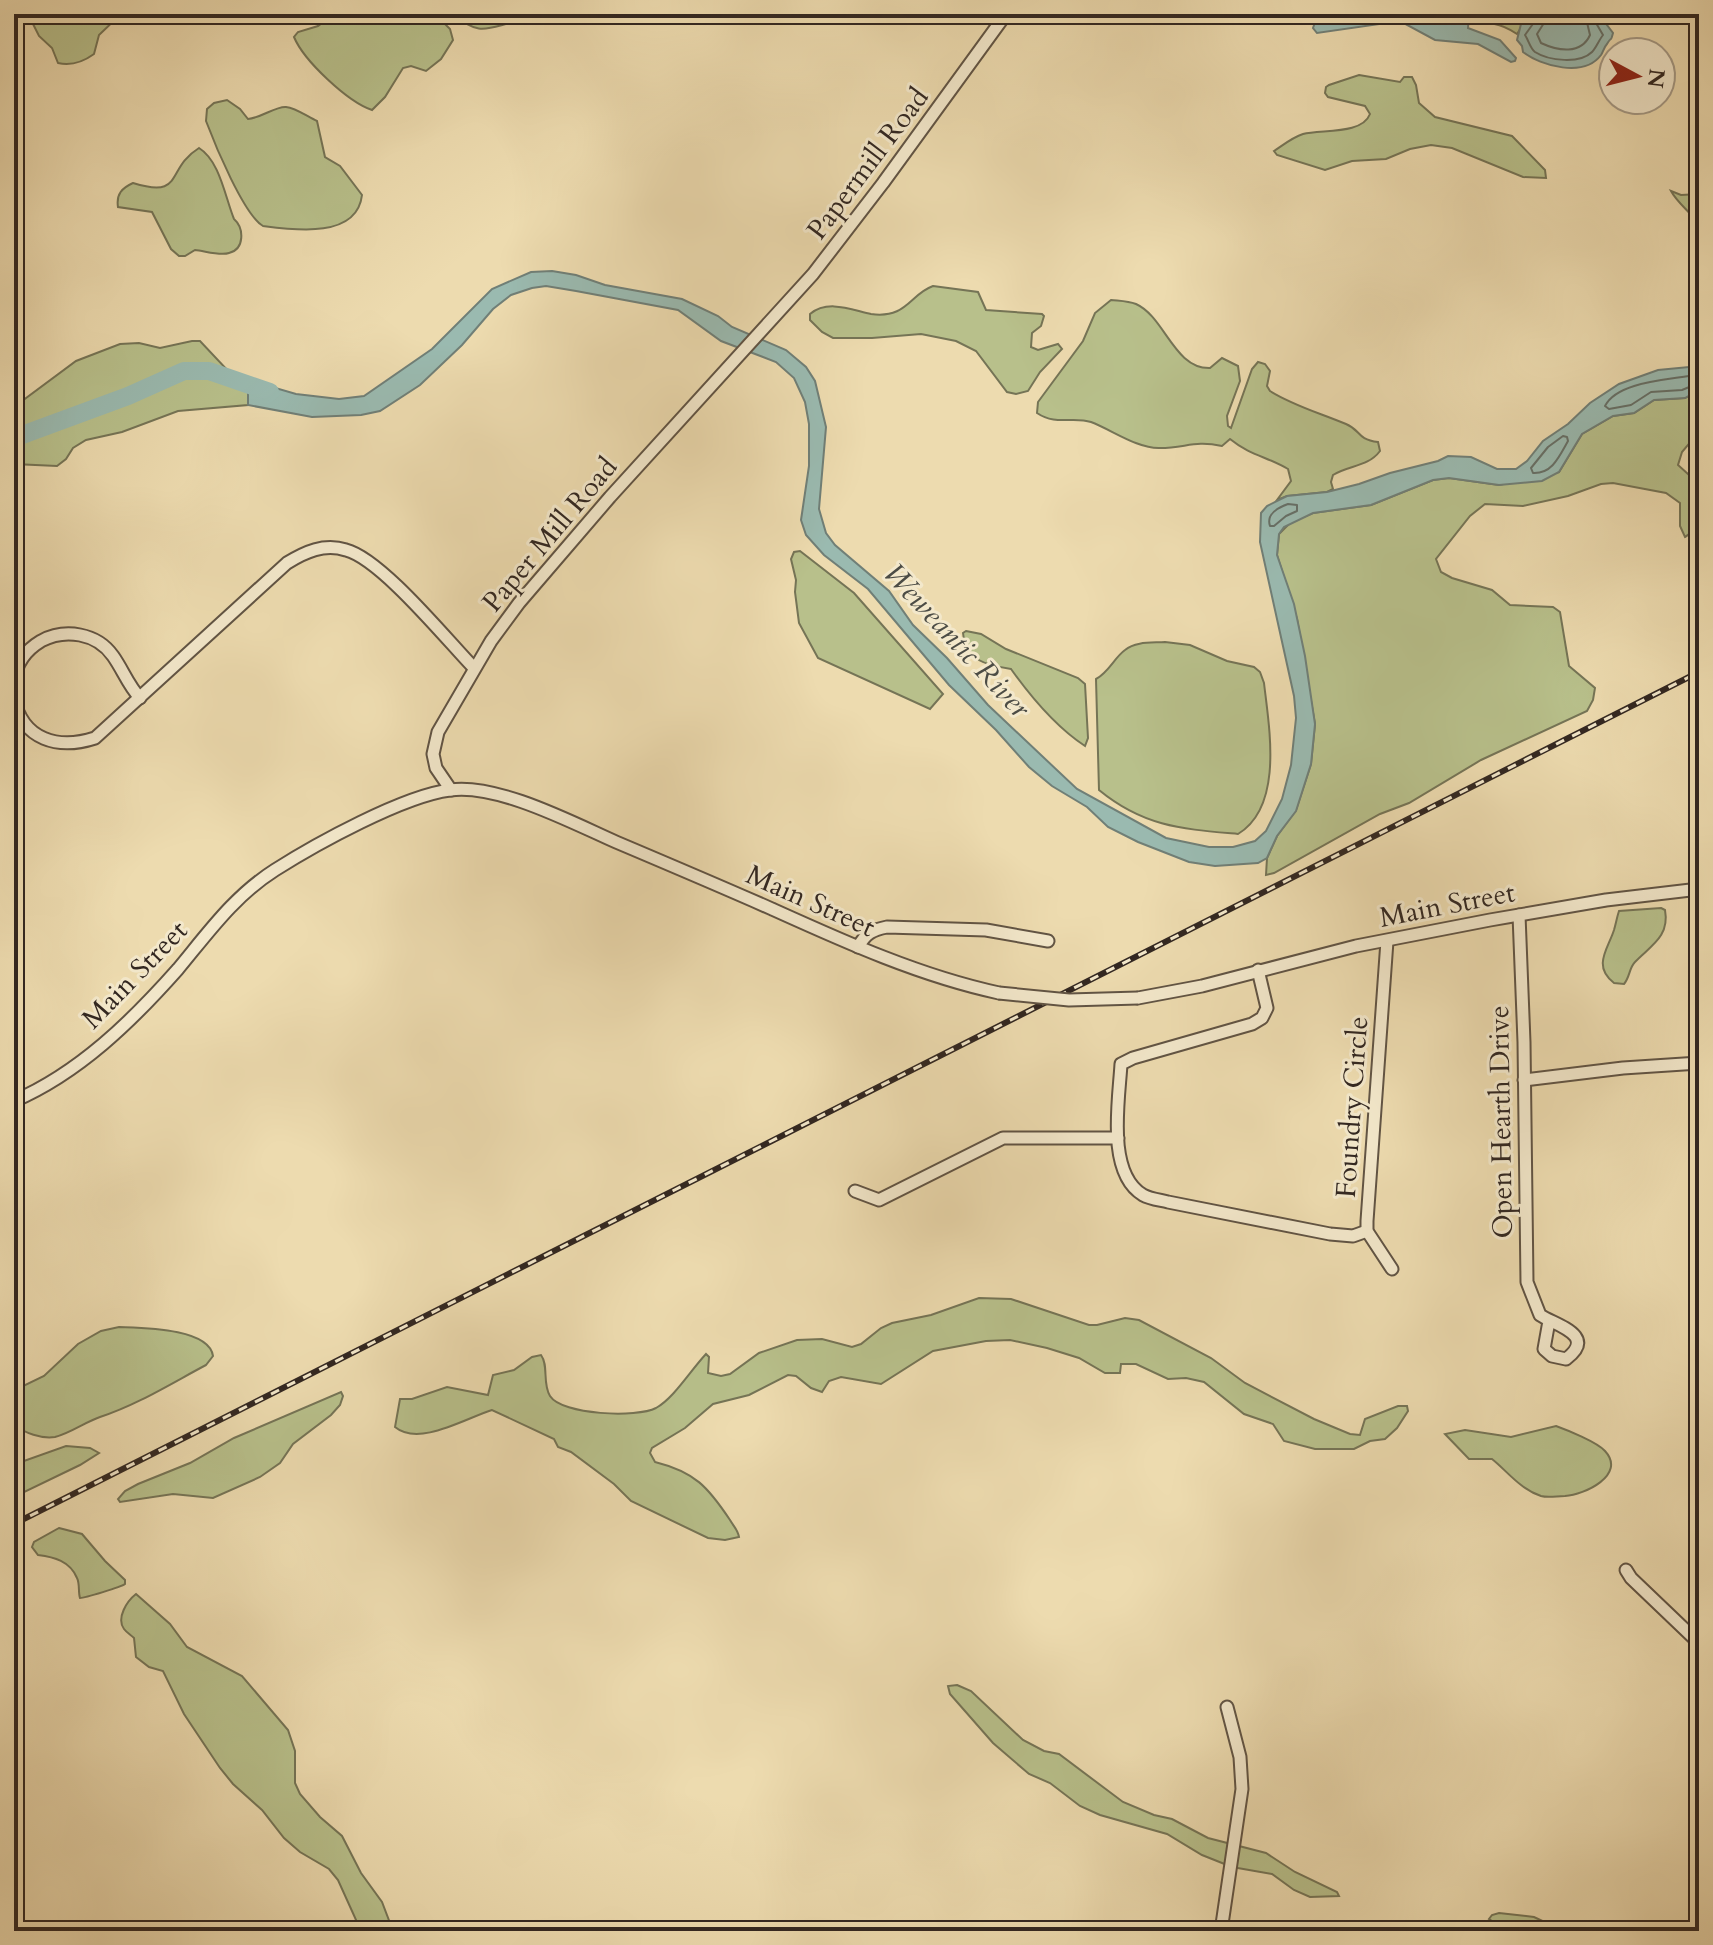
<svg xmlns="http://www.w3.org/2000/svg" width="1713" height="1945" font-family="Cardo,serif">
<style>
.green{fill:#b8c08b;stroke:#757456;stroke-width:2}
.water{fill:#9abab0;stroke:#707f77;stroke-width:2}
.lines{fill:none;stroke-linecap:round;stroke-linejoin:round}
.shore{stroke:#667068;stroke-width:2}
.river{stroke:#9abab0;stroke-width:18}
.minor-casing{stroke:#615444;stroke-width:15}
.minor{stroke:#f3e8cb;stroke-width:11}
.rail-casing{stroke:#322721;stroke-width:6}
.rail{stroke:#f3e8cb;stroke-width:3;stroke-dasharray:9;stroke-linecap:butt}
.minor-bridge-casing{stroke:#615444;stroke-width:15;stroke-linecap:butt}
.minor-bridge{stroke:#f3e8cb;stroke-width:11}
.labels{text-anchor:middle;stroke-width:6;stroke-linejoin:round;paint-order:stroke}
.street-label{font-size:28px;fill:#322721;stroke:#f3e8cb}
.water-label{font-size:30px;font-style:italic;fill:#4c4c45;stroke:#f3e8cb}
</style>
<rect width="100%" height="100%" fill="#eddbaf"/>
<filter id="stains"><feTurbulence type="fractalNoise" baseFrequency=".0025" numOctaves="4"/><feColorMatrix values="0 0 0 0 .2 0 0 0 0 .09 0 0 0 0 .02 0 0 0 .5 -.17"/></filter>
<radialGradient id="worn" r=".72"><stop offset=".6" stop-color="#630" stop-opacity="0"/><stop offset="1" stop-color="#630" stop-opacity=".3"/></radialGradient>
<g class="green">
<path d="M24,14H121L99,35L94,54C83,62 71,66 58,63L52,48L39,36L31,20Z"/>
<path d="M334,14H435L450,29L453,40L441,59L426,71L411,66L403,68L385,97L372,110C348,102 304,61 294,37L298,32L318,26Z"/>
<path d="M453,14H524L519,21C488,27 481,38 453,14Z"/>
<path d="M1469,14H1530L1517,34C1501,23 1487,21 1467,24Z"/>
<path d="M1359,75L1400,82L1404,77H1412L1416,85L1419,103L1435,117L1512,136L1545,170L1546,178L1523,177L1452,148L1431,145L1410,149L1386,159L1352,161L1325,170L1277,155L1274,151C1283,145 1293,137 1303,134C1321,129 1362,135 1370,114L1365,106L1328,97L1325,93L1326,87L1329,85Z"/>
<path d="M227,100L240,109L248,119C261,118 276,106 286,107C296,108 308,117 317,121L325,157L340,166L362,195C357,239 294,230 263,226C244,215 215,145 206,121L207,109L214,103Z"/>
<path d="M199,148C220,161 225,197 234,219C244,228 245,249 229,253C220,256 205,251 195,250L185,256H179L171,249L152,212L118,207C116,194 122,188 133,183C185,199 165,169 199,148Z"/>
<path d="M1671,191L1681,195L1699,194V225C1691,212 1678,204 1671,191Z"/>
<path d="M933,286L978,292L986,310L1042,314L1044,316L1041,326L1032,333L1031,347L1038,350L1058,344L1062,349L1040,372L1028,391L1016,394L1007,392L976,351L956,341L921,334L872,338H833L822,332L810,320V314C828,299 852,310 871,314C907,319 910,294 933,286Z"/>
<path d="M1111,300C1120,301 1128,301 1136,304C1165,317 1174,369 1210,368L1222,358L1238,366L1240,381L1227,416L1228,426L1231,428L1252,369L1258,362L1265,364L1270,371L1267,386L1270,391C1294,406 1320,413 1346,424C1361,430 1356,439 1378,442L1380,451C1368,467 1349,465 1333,475L1331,482L1333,489L1327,492L1287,496L1277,500L1291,481L1288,469C1266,456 1251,456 1230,439L1222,446C1194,440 1186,448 1160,448C1138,449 1112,430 1091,422C1073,416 1056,426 1037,413L1038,402L1083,341L1095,313Z"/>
<polygon points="192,341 200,341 230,373 248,380 248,405 178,411 122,432 86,440 73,448 66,459 57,466 14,464 14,407 76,361 120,344 139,343 160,348"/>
<path d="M1699,390V432L1682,452L1678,465L1699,484C1699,501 1701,529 1685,537L1680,526V503L1666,493L1613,483L1601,484L1568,496L1523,506L1485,504L1470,516L1436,559L1441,572L1452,578L1492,590L1510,605L1553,607L1560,612L1569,666L1595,688L1593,700L1587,711L1481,760L1409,803L1380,814L1274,873L1266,875L1267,858L1277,836L1296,810L1311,764L1315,724L1297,619L1277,555L1279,534L1291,522L1313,513L1371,505L1433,480L1449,478L1499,485L1559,472L1582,434L1613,416L1634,413L1654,400L1685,398Z"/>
<polygon points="800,551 854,593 943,694 930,709 818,658 799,623 795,592 796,580 791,559 794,552"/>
<path d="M966,631L981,634L1006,649L1078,678L1085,684L1088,738L1085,746C1056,727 1031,697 1011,669C986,665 966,661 963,633Z"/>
<path d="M1165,642L1190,645L1227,661L1254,667L1260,672L1264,683C1269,727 1284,806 1238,834C1183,829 1144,827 1099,790L1096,679C1109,672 1114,658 1125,650C1136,641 1152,643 1165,642Z"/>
<path d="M1661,908L1665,910C1670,937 1650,946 1635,962C1629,968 1630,977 1624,984L1614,983C1592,966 1608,949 1614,930C1616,923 1617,917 1619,911Z"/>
<path d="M979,1298L1011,1299L1089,1325H1097L1125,1318L1139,1320L1211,1358L1245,1383L1314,1419L1350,1434L1360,1435L1365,1419L1398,1406H1407L1408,1411L1397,1428L1385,1439L1370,1441L1354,1449H1315L1284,1441L1273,1424L1244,1414L1204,1382L1186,1378L1168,1379L1136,1364H1121L1120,1373H1105L1079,1358L1047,1348L1010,1340L986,1341L933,1351L881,1384L841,1377L829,1381L822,1392L811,1388L796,1376L788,1375L749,1395L713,1404L685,1428L652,1448L650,1453L655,1462C695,1472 708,1487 730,1520C734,1527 738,1530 739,1537L725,1540L708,1538L631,1501L614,1484L571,1452L558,1447L554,1439L492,1410C466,1418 419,1447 395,1427L400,1399H412L447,1387L488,1395L493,1375L514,1370L532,1357L541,1355C549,1366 542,1383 550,1396C562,1415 637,1418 656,1408C674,1398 690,1371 706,1354L709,1357L708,1373L721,1376L730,1374L759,1353L797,1340L822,1339L852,1347L861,1344L881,1328L892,1323L931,1315Z"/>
<path d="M119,1327C142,1328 209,1328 213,1356L206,1365C172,1383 137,1405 100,1417C85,1422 71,1433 55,1437C41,1439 25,1433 14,1425V1399L21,1387L44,1376L78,1344L101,1331Z"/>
<polygon points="341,1392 343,1396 340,1405 331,1415 293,1444 280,1463 260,1477 213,1498 173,1494 120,1502 118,1499 125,1491 138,1484 190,1463 234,1438"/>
<path d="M1556,1426C1567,1430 1597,1442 1605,1451C1627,1475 1584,1495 1565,1496C1557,1496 1548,1498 1541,1496C1520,1489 1507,1471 1492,1459H1469L1445,1434L1465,1430L1511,1437Z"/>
<polygon points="66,1446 90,1448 99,1453 80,1465 14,1497 14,1461 24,1461"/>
<path d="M59,1528L82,1534L105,1561L125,1580V1584C121,1587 85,1598 80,1598C78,1592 80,1584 77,1578C70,1561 54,1557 38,1555L32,1547L34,1542Z"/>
<path d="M136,1594L170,1624L187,1647L242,1676L288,1730L295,1751V1783L300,1794L320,1817L342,1836L361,1873L382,1902L393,1931H361L338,1880L329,1869L300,1852L284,1838L262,1810L233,1784L220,1768L184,1714L163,1671L149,1667L136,1657L134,1638C131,1635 127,1633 124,1629C116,1618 127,1601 136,1594Z"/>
<polygon points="957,1685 971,1691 1023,1740 1044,1751 1059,1754 1123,1802 1154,1815 1172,1819 1208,1838 1266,1853 1295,1872 1337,1892 1339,1896 1310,1897 1294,1890 1272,1874 1232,1867 1202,1855 1167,1834 1100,1815 1080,1806 1050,1783 1029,1774 993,1743 950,1694 948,1686"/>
<polygon points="1499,1913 1534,1917 1564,1931 1507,1931 1489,1919 1492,1915"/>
</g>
<g class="water">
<polygon points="1318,14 1469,14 1468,28 1500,40 1516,58 1515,61 1511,62 1478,44 1435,40 1400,21 1317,33 1313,28"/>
<path d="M1530,14H1603L1604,21L1613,33C1610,44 1613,34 1607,44C1604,47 1603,52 1601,55C1584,78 1541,66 1523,52L1522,46L1517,40L1521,24Z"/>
<polygon points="552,271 576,275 605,285 682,299 718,316 732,327 786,350 806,367 815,381 826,427 819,509 826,533 835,545 889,591 913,625 947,658 988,705 1077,789 1166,838 1209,847 1233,847 1255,841 1266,831 1282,799 1291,765 1296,718 1294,696 1260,542 1261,513 1267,506 1287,496 1327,492 1359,484 1390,473 1438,461 1448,456 1471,457 1497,469 1516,469 1527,461 1543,441 1568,424 1590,403 1619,384 1658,370 1699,366 1699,390 1685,398 1654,400 1634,413 1613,416 1582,434 1559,472 1542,481 1499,485 1449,478 1433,480 1371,505 1313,513 1284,527 1279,534 1277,555 1294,604 1305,656 1315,724 1311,764 1296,811 1277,836 1267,858 1258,863 1215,866 1189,862 1138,842 1108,827 1087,807 1052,786 1029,767 996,730 949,685 868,589 824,555 806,535 801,520 809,466 809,424 805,402 794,378 776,362 721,341 678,310 576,291 546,286 532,288 511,295 493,309 462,345 420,385 380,411 361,415 312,417 248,405 248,380 296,394 339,399 364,396 432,349 492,289 531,272"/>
</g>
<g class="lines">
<g class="shore">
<path d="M1536,14L1535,21L1525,35C1529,41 1530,48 1535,52C1549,61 1580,64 1592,52C1596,48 1599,40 1603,35L1596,23L1595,14"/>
<path d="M1546,14L1544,23L1537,34L1541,43C1558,51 1581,55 1590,35L1585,14"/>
<path d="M1699,374C1674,380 1618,380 1605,406L1609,409L1631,405L1651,392L1682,390L1699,383"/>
<path d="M1563,436L1567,437L1568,441C1559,457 1552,474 1533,473L1531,468L1548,447Z"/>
<path d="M1288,504L1297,505V511L1286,516L1274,526H1270C1266,514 1277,508 1288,504Z"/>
</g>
<polyline class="river" points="14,438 128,396 184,371 209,371 270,392"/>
<defs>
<g id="minor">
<path d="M14,681C16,664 26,650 41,641C65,628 97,633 113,656C123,670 128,685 140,698"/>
<path d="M14,699C23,740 58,750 95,738L287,563C305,552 324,543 346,550C381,559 446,639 474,668"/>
<polyline points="451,790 436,768 433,754 438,732 491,641 519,603 610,497 813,274 883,183 1006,14"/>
<path d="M1519,915L1524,1042L1527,1282L1540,1315C1555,1325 1598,1335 1566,1359L1552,1356L1544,1349L1549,1321"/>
<polyline points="1387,941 1367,1221 1367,1231 1392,1269"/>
<path d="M858,947C866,933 872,930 887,927L986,930L1048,941"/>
<path d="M1258,970L1267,1008L1262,1018L1252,1024L1133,1058L1121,1064C1119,1100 1106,1173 1143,1195C1150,1199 1160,1200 1168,1202L1330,1234L1353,1236L1367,1231"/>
<polyline points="1138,998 1202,986 1356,946 1490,920 1606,900 1699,889"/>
<polyline points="1524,1080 1623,1068 1699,1063"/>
<path d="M14,1101C79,1073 132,1021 178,969C208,933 234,896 275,870C316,844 403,796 450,790C497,783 573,823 616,842C668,864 720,886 772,909C845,942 920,976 999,993"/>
<polyline points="855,1191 879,1200 1003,1138 1118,1138"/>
<polyline points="1626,1570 1631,1578 1699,1643"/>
<polyline points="993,1928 1015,1931"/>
<polyline points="1221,1931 1242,1789 1240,1757 1227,1707"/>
</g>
</defs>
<use href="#minor" class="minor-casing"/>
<use href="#minor" class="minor"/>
<defs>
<polyline id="rail" points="14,1524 1699,672"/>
</defs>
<use href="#rail" class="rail-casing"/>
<use href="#rail" class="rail"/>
<defs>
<polyline id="minor-bridge" points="999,993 1069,1000 1138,998"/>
</defs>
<use href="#minor-bridge" class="minor-bridge-casing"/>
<use href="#minor-bridge" class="minor-bridge"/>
</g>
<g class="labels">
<g class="street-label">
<text transform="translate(867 163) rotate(-53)" y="10">Papermill Road</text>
<text transform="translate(549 534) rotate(-50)" y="10">Paper Mill Road</text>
<text transform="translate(811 900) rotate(24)" y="10">Main Street</text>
<text transform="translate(1447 904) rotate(-11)" y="10">Main Street</text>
<text transform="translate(134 974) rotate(-46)" y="10">Main Street</text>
<text transform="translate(1351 1107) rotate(-86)" y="10">Foundry Circle</text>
<text transform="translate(1500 1122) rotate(-91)" y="10">Open Hearth Drive</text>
</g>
<g class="water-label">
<text transform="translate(957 640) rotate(47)" y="10">Weweantic River</text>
</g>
</g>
<rect width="1713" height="1945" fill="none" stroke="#eddbaf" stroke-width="48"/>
<rect x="16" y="16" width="1681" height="1913" fill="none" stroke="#322721" stroke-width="4"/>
<rect x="24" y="24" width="1665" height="1897" fill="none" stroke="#322721" stroke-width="2"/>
<g transform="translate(1637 76) rotate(97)"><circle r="38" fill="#f3e8cb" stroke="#a69b87" stroke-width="2"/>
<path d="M0-6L14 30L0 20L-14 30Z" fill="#8f2418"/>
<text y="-12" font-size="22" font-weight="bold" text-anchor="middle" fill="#322721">N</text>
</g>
<rect width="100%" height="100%" filter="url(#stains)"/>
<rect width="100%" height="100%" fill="url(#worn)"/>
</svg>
